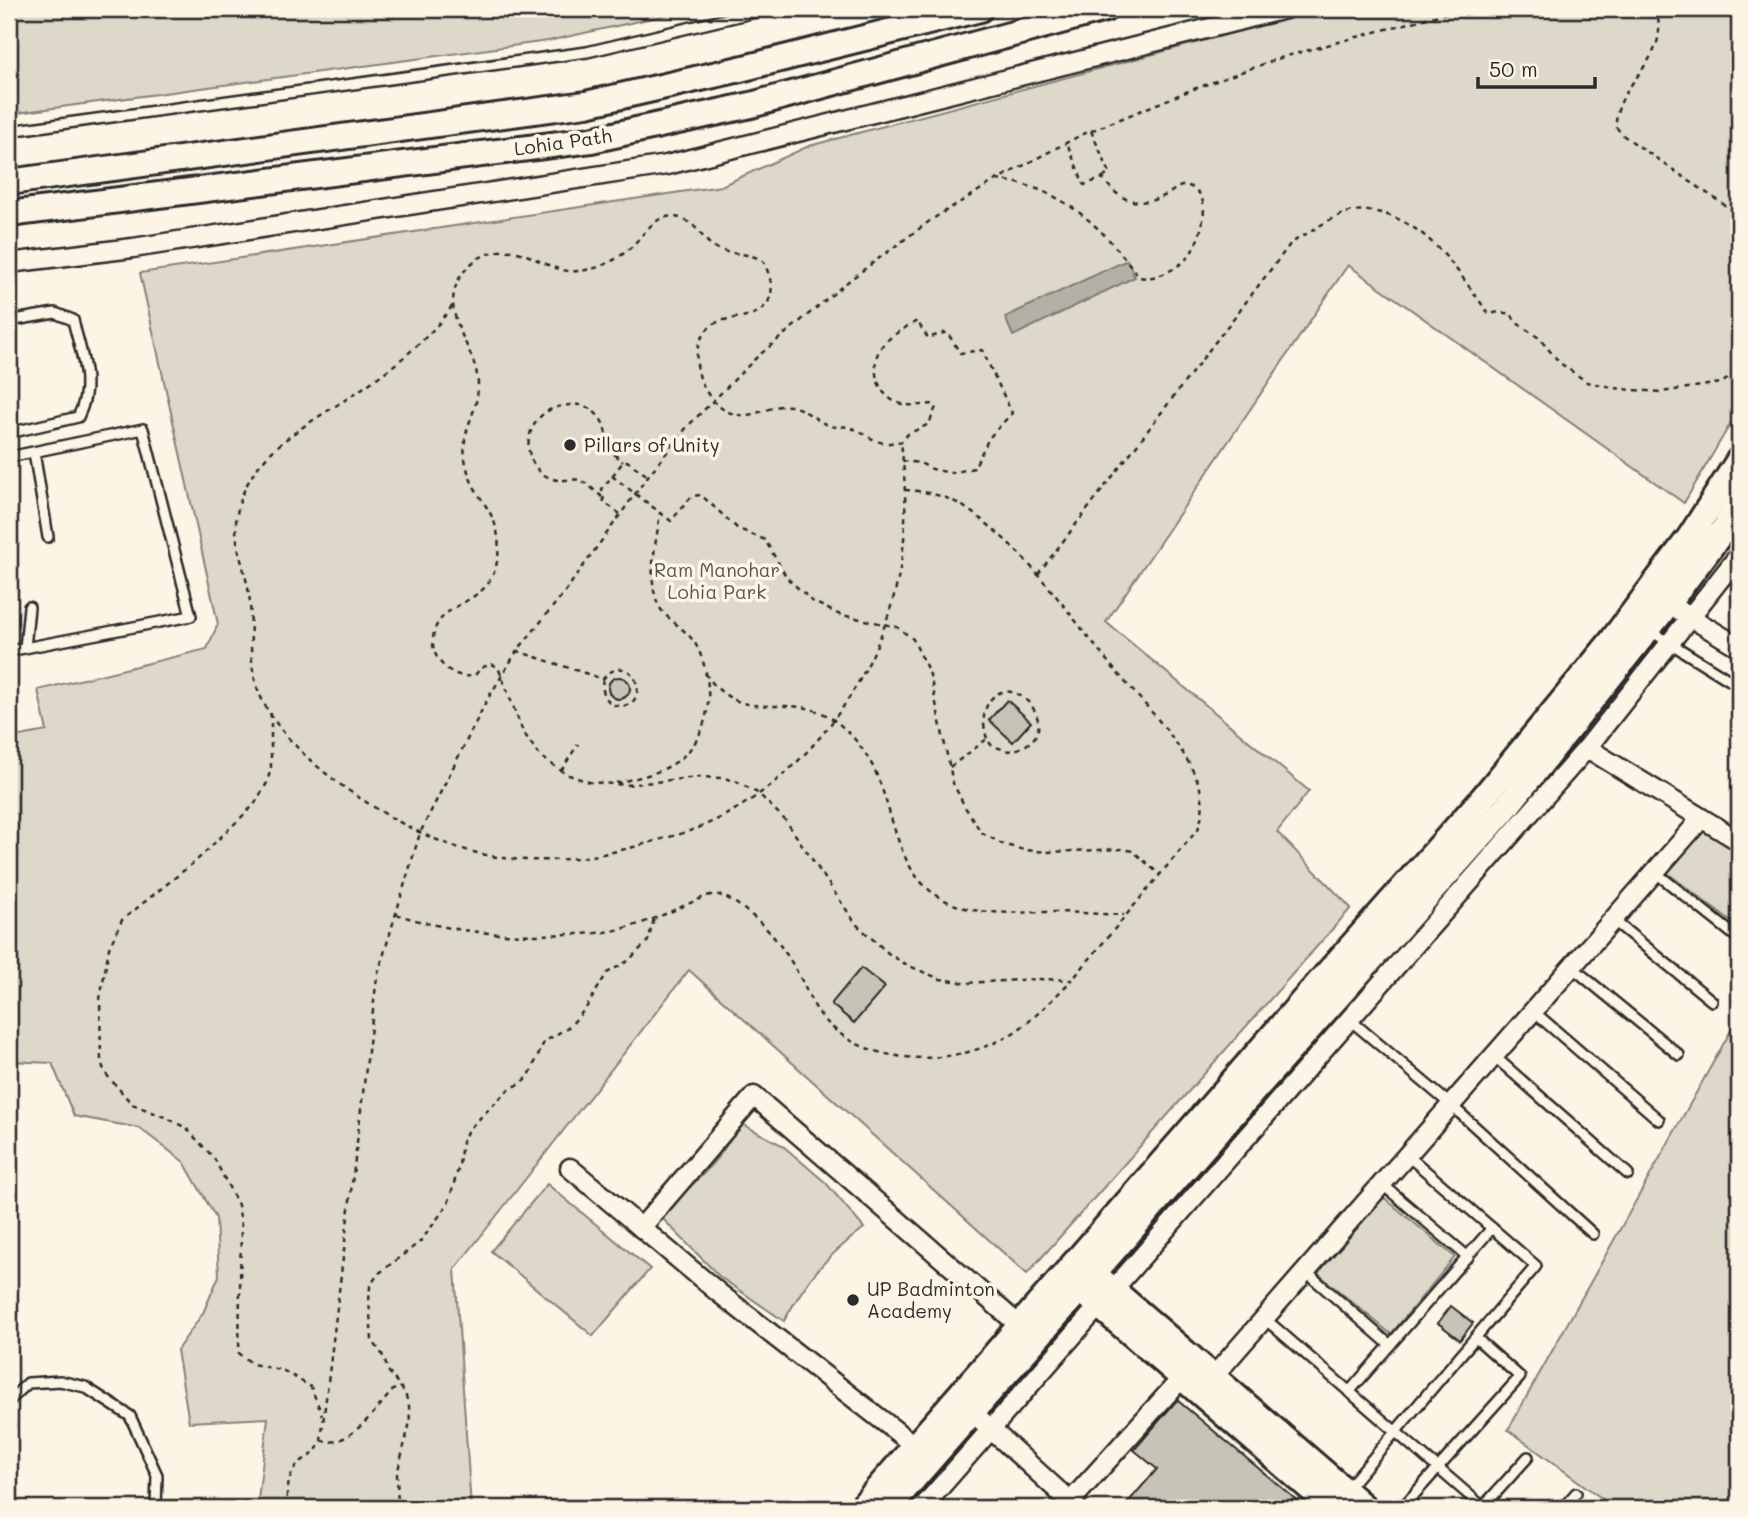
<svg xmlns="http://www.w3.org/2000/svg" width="1748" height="1517" font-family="Mali,sans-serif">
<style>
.green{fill:#ded8ca;stroke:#84827a;stroke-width:2}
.water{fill:#b4b0a5;stroke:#7d7b74;stroke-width:2}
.building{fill:#c8c3b7;stroke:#2b2b2b;stroke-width:2}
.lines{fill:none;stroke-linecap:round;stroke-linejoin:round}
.lane-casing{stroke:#2b2b2b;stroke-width:14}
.street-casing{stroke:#2b2b2b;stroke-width:23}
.secondary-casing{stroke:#2b2b2b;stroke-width:30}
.path{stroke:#2b2b2b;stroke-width:2.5;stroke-dasharray:5 5;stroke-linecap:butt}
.lane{stroke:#fcf5e5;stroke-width:9}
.street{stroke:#fcf5e5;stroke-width:18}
.secondary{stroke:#fcf5e5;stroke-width:24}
.poi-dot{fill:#2b2b2b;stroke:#fcf5e5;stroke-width:2.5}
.labels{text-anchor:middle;stroke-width:7;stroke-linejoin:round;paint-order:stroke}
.street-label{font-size:19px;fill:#2b2b2b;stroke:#fcf5e5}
.poi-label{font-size:19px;fill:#2b2b2b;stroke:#fcf5e5;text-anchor:start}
.park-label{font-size:19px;fill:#585653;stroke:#fcf5e5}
</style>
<rect width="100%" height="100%" fill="#fcf5e5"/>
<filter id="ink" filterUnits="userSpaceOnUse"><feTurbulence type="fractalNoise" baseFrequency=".0143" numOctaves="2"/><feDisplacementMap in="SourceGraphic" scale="14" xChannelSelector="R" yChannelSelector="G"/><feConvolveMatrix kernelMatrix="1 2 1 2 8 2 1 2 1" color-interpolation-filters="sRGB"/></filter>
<g filter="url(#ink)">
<g class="green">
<polygon points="9,9 694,9 548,41 9,114"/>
<polygon points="1323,9 1739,9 1739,409 1684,503 1348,265 1106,622 1309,791 1277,832 1351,908 1027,1274 689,970 455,1269 471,1508 257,1508 268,1418 189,1422 177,1350 203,1313 219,1276 216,1218 184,1162 139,1128 74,1116 52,1063 9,1061 9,738 47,731 38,690 207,649 218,624 140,273 721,186 809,146"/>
<polygon points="1702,830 1739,853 1739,916 1734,924 1665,871"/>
<polygon points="1739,1016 1739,1508 1615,1508 1508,1430"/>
<path d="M740,1123L782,1145L826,1183L864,1228C824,1259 809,1276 784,1321L720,1277L659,1215C694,1184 718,1164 740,1123Z"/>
<polygon points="547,1184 650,1269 593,1336 491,1251"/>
<polygon points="1382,1196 1455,1257 1391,1334 1317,1273"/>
</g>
<polygon class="water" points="1127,260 1135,277 1013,336 1005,317"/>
<g class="building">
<circle cx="619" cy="688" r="11"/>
<polygon points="1007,700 1031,722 1013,742 989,720"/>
<polygon points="861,968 885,987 854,1023 831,1004"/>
<polygon points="1451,1306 1473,1323 1460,1340 1438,1323"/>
<polygon points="1177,1400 1306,1508 1123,1508 1157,1469 1134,1450"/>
</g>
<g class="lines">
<defs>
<g id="lane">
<polyline points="9,131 587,52 768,9"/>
<path d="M9,321L55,313L73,320C81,355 95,384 78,417L9,433"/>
<polyline points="34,452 48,537"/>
<polyline points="9,457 143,429 191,616 9,651"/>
<polyline points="1649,630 1739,686"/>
<polyline points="25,648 29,607"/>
<polyline points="1655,872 1738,938"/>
<polyline points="1613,920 1712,1001"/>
<polyline points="1572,967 1679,1055"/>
<polyline points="1533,1011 1659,1120"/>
<polyline points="1349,1019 1451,1105 1593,1234"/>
<polyline points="1494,1056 1628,1174"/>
<polyline points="1382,1184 1468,1257"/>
<polyline points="1305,1271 1390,1345"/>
<polyline points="1264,1318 1484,1508"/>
<polyline points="1349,1392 1492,1228"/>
<polyline points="9,1401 28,1383 60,1381 85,1387 130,1416 157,1475 156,1508"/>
<polyline points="1346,1490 1536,1266 1407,1155"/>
<polyline points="1483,1507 1528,1457"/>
<polyline points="1402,1508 1520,1377 1476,1338"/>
<polyline points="1563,1508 1576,1493"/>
</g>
<g id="street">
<polyline points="9,263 133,248 667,165 1285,9"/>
<polyline points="1680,611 1739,647"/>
<polyline points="1587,748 1739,841"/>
<polyline points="570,1168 719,1293 915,1446"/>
<polyline points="641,1228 754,1096 1019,1325"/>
<polyline points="1213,1377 1701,819"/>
<polyline points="982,1421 1077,1508"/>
<polyline points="1070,1502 1190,1369"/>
<polyline points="922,1508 1587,748 1739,555"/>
</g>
<g id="secondary">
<polyline points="9,182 586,104 740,69 980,9"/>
<polyline points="9,214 591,140 751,105 1105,9"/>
<polyline points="1077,1269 1093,1273 1365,1508"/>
<polyline points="1073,1274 1080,1289 1333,1508"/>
<polyline points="861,1508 1302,1002 1482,799 1611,642 1690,537 1739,460"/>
<polyline points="888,1508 1225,1123 1504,810 1660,614 1724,529 1739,503"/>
</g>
</defs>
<use href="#lane" class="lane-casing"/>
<use href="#street" class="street-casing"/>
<use href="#secondary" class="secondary-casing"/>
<g class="path">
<path d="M1655,9C1675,59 1614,81 1616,127L1624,136L1739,215"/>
<polyline points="1091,131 1110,173 1104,177"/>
<path d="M996,180C1060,185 1103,227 1139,277C1156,281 1182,267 1191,253C1201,237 1213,199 1193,188C1181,181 1175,191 1164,196C1138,208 1118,201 1103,178L1084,185L1067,143"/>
<path d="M452,306C430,339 393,367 360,390C314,422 252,448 238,509C230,541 248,572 250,603C252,632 248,662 258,690C274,734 325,776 363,800C460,864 537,875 648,843C665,838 682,834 698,828C801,786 878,682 899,574C908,531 906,485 901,442"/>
<polyline points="612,476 671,521 692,496 701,495 737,528 765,540 787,578 812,601 838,614 897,627 913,639 930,675 953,783 965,807 981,832 1002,844 1024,850 1047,852 1122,849 1133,851 1160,875"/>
<path d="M905,490C924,491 944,495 961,505C1023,545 1063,607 1109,663C1140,701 1179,736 1198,782C1204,798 1204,813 1198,829L1072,980"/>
<path d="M602,497C596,492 587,483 580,480C573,478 562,482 553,479C530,472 522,445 534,425C544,407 563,404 582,405C600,412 609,427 605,446L623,462"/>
<polyline points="620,514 604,502 602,489 623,462 627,461 648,476"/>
<path d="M1038,574L1291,243C1309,233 1329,218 1349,212C1358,209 1372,211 1381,213C1433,227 1459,274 1489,314L1499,312L1511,314L1517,323L1539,338L1560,363L1587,382L1621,389L1661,392L1721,383L1734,375L1739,367"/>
<path d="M705,673C744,731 788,687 834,720C854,735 869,755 878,778C899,831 899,890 965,908C992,915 1022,912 1050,912C1074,912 1099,914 1124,915"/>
<path d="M603,679C600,692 608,708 623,706C653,702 631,646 603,679L517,651L564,593L648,476L687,427L757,357L851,279L931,220L996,180L1081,135L1191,90L1283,57L1461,9"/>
<polyline points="271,713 271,767 267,783 254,805 197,860 122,920 109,948 100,999 101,1061 105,1073 132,1104 167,1118 186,1128 214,1158 238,1205 241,1225 239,1354 253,1364 284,1371 311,1387 322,1415"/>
<path d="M950,767L987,739L992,746L1009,751C1072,739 1018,670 992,698C981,711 983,724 987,739"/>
<polyline points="561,771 578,744"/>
<path d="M616,783C636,778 659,774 676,762C713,736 716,683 696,645C688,629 662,618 657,602C647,574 657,541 660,512"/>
<path d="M396,914C452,933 509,937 568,934C587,934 607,933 625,928C653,921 678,908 704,897C708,895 715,894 719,895C729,898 739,905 746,911C771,929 788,954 802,981C807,992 812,1003 819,1013C862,1070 957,1068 1013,1033C1035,1019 1053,998 1072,980L1038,979L967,983L940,979L907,965L889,954L856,924L786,821L759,794L738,782L724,778L698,777L627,785L589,782L566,774L540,756L523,732L498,667L491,664L481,668L475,675C464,678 454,675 445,667C437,660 432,650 433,639C435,608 468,606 486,586C493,578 496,568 498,557C503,510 474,503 466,464C459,430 477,417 478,387C479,348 437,317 460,277C465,269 474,260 483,256C522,239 538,268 569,271C577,272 587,270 595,268C610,264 625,254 635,243C649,228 659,210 683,219C699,225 703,243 718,249C733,256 747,251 763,261C770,275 777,293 765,306C751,322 726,314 711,326C682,350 701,405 734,414C754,420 771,403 791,406C806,409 816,421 830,426C836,428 844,425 851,428C862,431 873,442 885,443C891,444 895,441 901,442L908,434L929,424L936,407L933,404C921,405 907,407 896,402C876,394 869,362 882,346C891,335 905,328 917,321L928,338L947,332L960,353L982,350L1012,413L989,438L974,468L951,473L932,469L920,463L903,461"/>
<path d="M321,1440C347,1451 378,1407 393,1390L400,1387"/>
<path d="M286,1508C287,1496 287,1479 295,1468C305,1454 314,1461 321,1440L377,977L420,833L487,700L517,651"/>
<polyline points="398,1508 397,1474 410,1422 409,1406 405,1393 389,1372 382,1354 372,1340 369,1301 370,1286 378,1274 421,1241 448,1204 459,1166 462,1142 468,1130 509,1089 522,1083 529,1076 544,1042 570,1026 586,1008 607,973 628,961 648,941 654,919"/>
</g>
<use href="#lane" class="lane"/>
<use href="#street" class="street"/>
<use href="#secondary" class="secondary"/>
</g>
</g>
<g class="poi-dot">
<circle cx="570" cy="445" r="7"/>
<circle cx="853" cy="1300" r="7"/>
</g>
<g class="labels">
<g class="street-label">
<text transform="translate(563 142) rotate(-8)" y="7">Lohia Path</text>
</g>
<g class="poi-label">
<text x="584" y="452">Pillars of Unity</text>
<text x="867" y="1296">UP Badminton<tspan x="867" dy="22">Academy</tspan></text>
</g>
<g class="park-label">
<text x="717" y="577">Ram Manohar<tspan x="717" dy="22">Lohia Park</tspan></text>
</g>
</g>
<rect width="1748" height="1517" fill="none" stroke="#fcf5e5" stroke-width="35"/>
<rect x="18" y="18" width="1713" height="1482" fill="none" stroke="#2b2b2b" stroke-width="2.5" filter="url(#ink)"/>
<path d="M1478 77v10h117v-10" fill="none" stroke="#2b2b2b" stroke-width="3.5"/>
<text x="1489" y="77" font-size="21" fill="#2b2b2b" stroke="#fcf5e5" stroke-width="5" paint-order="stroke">50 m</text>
</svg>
